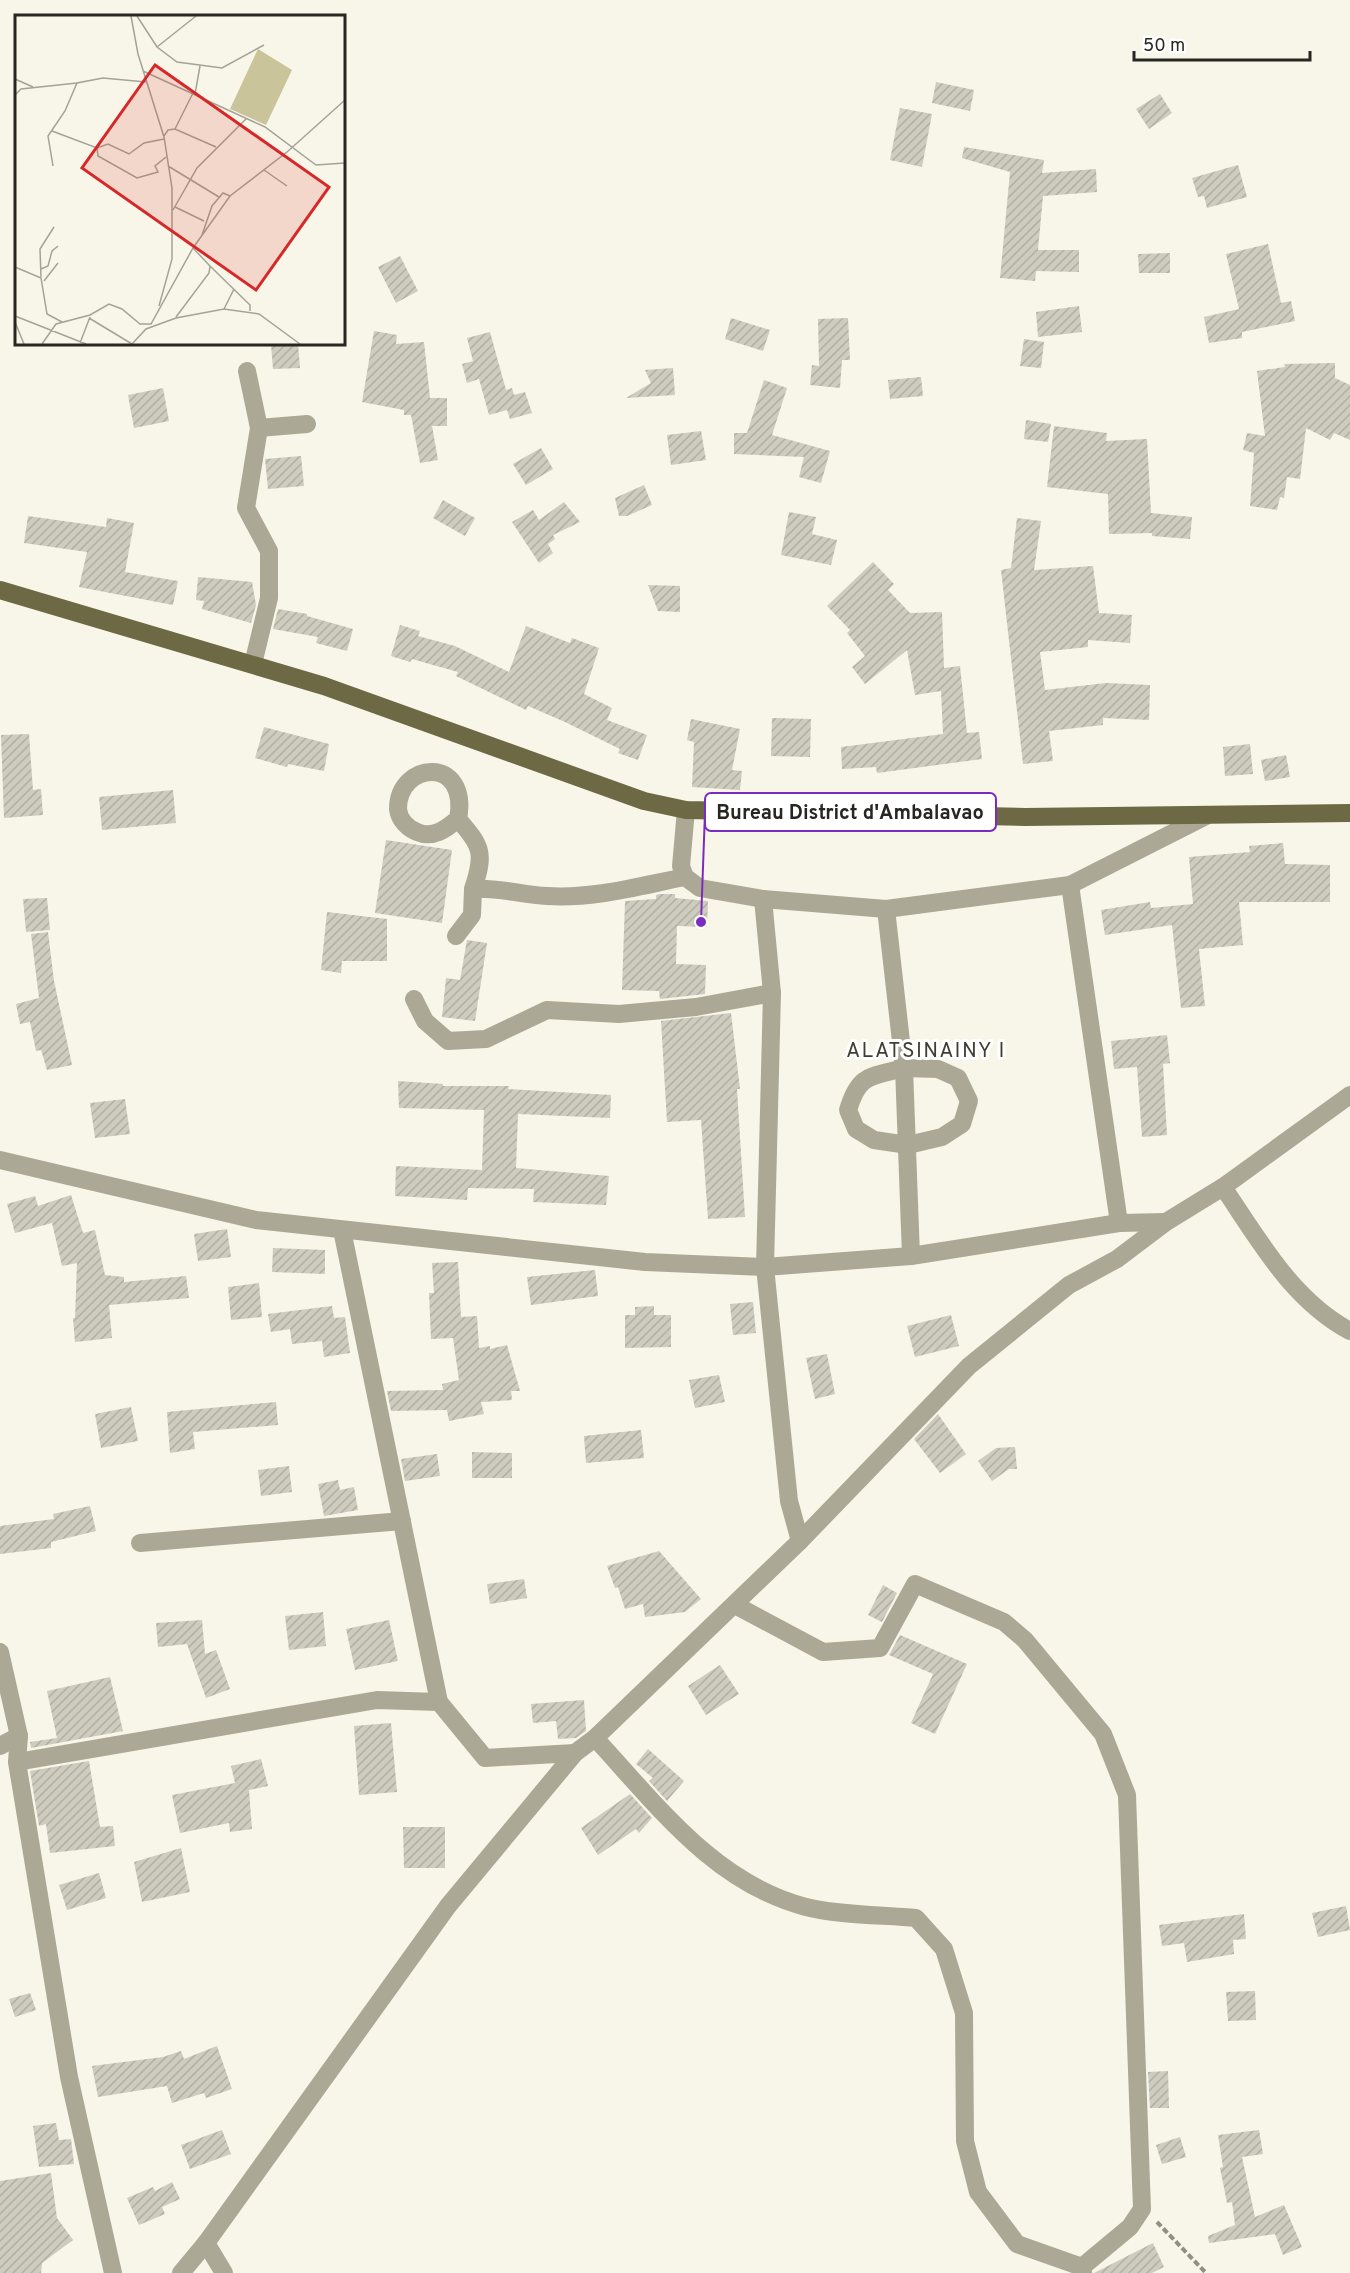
<svg xmlns="http://www.w3.org/2000/svg" width="1350" height="2273" font-family="Overpass,sans-serif">
<style>
.building{fill:url(#building-hatch)}
.lines{fill:none;stroke-linecap:round;stroke-linejoin:round}
.path{stroke:#918f85;stroke-width:4;stroke-dasharray:6 3;stroke-linecap:butt}
.minor{stroke:#aba995;stroke-width:18}
.major{stroke:#6e6945;stroke-width:18}
.labels{text-anchor:middle;stroke-width:6;stroke-linejoin:round;paint-order:stroke}
.quarter-label{font-size:21px;letter-spacing:1.5px;fill:#403e32;stroke:#fff}
.inset-road{fill:none;stroke:#a4a398;stroke-width:1.5}
.view{fill:#d62828;fill-opacity:0.15;stroke:#d62828;stroke-width:3}
.inset-edge{fill:none;stroke:#272621;stroke-width:3}
.leader{fill:none;stroke:#7b2cbf;stroke-width:2}
.callout-dot{fill:#7b2cbf;stroke:#fff;stroke-width:2}
.callout{fill:#fff;stroke:#7b2cbf;stroke-width:2}
.callout-label{font-size:20px;text-anchor:middle;font-weight:bold;fill:#272621}
</style>
<defs>
<pattern id="building-hatch" width="6" height="6" patternUnits="userSpaceOnUse" patternTransform="scale(1.5)"><rect width="6" height="6" fill="#ceccbe"/><path d="M-1 1l2-2M0 6l6-6M5 7l2-2" fill="none" stroke="#b1afa3"/></pattern>
</defs>
<rect width="100%" height="100%" fill="#f8f6e8"/>
<g class="building">
<polygon points="936,82 974,90 970,111 932,103"/>
<polygon points="1160,94 1172,113 1149,129 1136,109"/>
<polygon points="900,108 932,114 922,167 890,160"/>
<polygon points="964,147 1044,160 1042,173 1096,169 1097,192 1043,196 1038,250 1079,250 1079,272 1036,271 1035,281 1000,278 1010,172 962,158"/>
<polygon points="1238,165 1247,197 1207,208 1204,196 1198,197 1192,178"/>
<polygon points="1268,244 1281,303 1291,301 1295,321 1242,332 1242,338 1209,343 1204,317 1239,309 1226,254"/>
<polygon points="1170,253 1170,273 1139,273 1138,254"/>
<polygon points="400,256 418,291 396,303 378,267"/>
<polygon points="1079,306 1082,332 1038,337 1036,312"/>
<polygon points="731,318 770,330 763,351 725,339"/>
<polygon points="848,318 850,360 842,360 840,388 810,385 812,365 819,366 818,319"/>
<polygon points="374,331 397,335 396,344 424,342 430,398 447,398 447,426 432,426 438,460 420,463 411,415 404,415 404,410 362,402"/>
<polygon points="490,332 506,390 512,388 514,395 525,392 532,413 510,419 507,410 489,415 479,379 467,383 462,364 473,361 467,338"/>
<polygon points="1024,339 1044,342 1041,368 1020,366"/>
<polygon points="271,344 298,344 300,368 273,369"/>
<polygon points="1335,363 1335,378 1350,385 1350,440 1334,433 1330,440 1306,428 1300,479 1287,477 1284,498 1280,497 1277,510 1250,506 1254,453 1243,450 1247,433 1265,436 1257,371 1285,367 1284,364"/>
<polygon points="673,368 675,395 626,398 651,383 645,370"/>
<polygon points="921,377 923,396 890,399 888,380"/>
<polygon points="764,380 787,388 772,435 830,451 821,483 799,477 804,457 734,454 734,433 747,433"/>
<polygon points="163,388 169,421 134,428 128,395"/>
<polygon points="1026,420 1051,424 1048,442 1024,439"/>
<polygon points="1054,426 1107,433 1106,441 1147,439 1151,513 1192,517 1190,539 1152,536 1152,533 1109,534 1108,494 1047,487"/>
<polygon points="701,431 706,460 671,465 667,435"/>
<polygon points="541,448 553,469 526,485 513,464"/>
<polygon points="301,456 304,486 268,489 265,459"/>
<polygon points="644,485 652,505 627,516 619,516 615,498"/>
<polygon points="443,500 475,518 465,536 433,518"/>
<polygon points="564,502 580,522 553,535 555,539 548,544 553,553 539,563 512,522 533,510 539,520"/>
<polygon points="789,512 816,517 812,534 837,540 831,565 781,555"/>
<polygon points="28,516 106,527 107,518 134,523 125,572 178,581 173,605 79,587 87,552 24,543"/>
<polygon points="1017,518 1041,521 1034,570 1093,566 1099,613 1132,615 1130,643 1088,640 1088,647 1040,652 1045,690 1106,683 1150,685 1149,720 1103,718 1103,725 1049,731 1053,761 1023,764 1001,570 1011,568"/>
<polygon points="873,562 894,584 888,590 910,613 942,612 944,668 960,666 967,733 979,732 982,759 877,773 876,767 842,769 841,747 943,734 941,691 915,695 907,650 865,684 852,667 865,656 847,633 850,630 827,606"/>
<polygon points="198,577 252,582 256,605 251,623 202,609 204,601 196,600"/>
<polygon points="648,585 680,586 680,612 658,611"/>
<polygon points="278,609 307,614 307,616 353,629 347,651 316,643 318,637 273,629"/>
<polygon points="400,625 420,631 418,636 455,646 509,672 526,626 570,643 572,638 599,648 584,694 612,708 607,720 647,735 638,760 618,753 620,749 565,722 528,706 526,710 456,676 458,672 412,659 410,662 391,656"/>
<polygon points="772,718 811,719 810,757 771,756"/>
<polygon points="691,719 740,729 732,770 742,771 740,790 692,787 694,742 687,740"/>
<polygon points="264,727 329,744 324,771 288,764 287,767 255,758"/>
<polygon points="29,734 33,790 41,789 43,815 4,818 1,735"/>
<polygon points="1250,744 1253,774 1225,776 1223,747"/>
<polygon points="1286,755 1290,777 1265,781 1261,760"/>
<polygon points="173,790 176,823 102,830 99,797"/>
<polygon points="386,840 452,850 442,923 375,913"/>
<polygon points="1283,843 1285,864 1330,865 1330,902 1239,902 1243,945 1199,949 1205,1006 1181,1008 1172,925 1105,935 1101,910 1150,902 1151,908 1193,904 1189,857 1250,852 1249,846"/>
<polygon points="660,894 675,894 675,898 708,901 707,927 677,926 676,964 706,965 705,994 660,999 659,991 622,990 625,901 656,899 656,895"/>
<polygon points="47,898 50,930 26,932 23,899"/>
<polygon points="327,912 387,919 387,961 342,961 341,973 321,970"/>
<polygon points="48,932 54,981 72,1065 47,1070 41,1050 36,1051 30,1022 20,1024 16,1004 39,998 31,934"/>
<polygon points="467,940 487,943 475,1021 442,1017 446,978 460,980"/>
<polygon points="731,1013 740,1089 737,1089 745,1217 708,1219 701,1120 667,1122 661,1021"/>
<polygon points="1167,1035 1170,1063 1163,1064 1167,1135 1142,1137 1137,1067 1114,1069 1111,1041"/>
<polygon points="398,1081 443,1084 443,1086 509,1086 508,1089 611,1095 610,1118 518,1114 516,1168 609,1176 606,1205 533,1202 534,1189 468,1188 467,1200 395,1196 396,1166 482,1170 484,1110 399,1108"/>
<polygon points="125,1099 130,1134 95,1138 90,1103"/>
<polygon points="71,1195 83,1233 95,1230 105,1275 124,1277 124,1282 186,1276 189,1298 109,1305 112,1338 75,1342 73,1318 75,1318 77,1263 62,1266 52,1223 15,1233 7,1204 35,1196 38,1206"/>
<polygon points="227,1229 231,1257 198,1261 194,1234"/>
<polygon points="273,1248 325,1250 325,1274 272,1272"/>
<polygon points="458,1262 461,1317 477,1316 479,1348 490,1346 490,1349 507,1345 520,1391 511,1391 512,1400 481,1402 484,1414 449,1421 447,1410 391,1411 387,1391 443,1390 442,1384 459,1380 453,1338 431,1339 429,1293 434,1293 432,1263"/>
<polygon points="595,1270 598,1296 531,1305 527,1277"/>
<polygon points="259,1283 262,1317 231,1320 228,1287"/>
<polygon points="753,1302 756,1333 733,1335 730,1304"/>
<polygon points="332,1306 334,1318 345,1317 350,1353 324,1357 322,1341 292,1344 290,1329 271,1332 268,1314"/>
<polygon points="654,1306 654,1315 671,1315 671,1347 625,1348 625,1315 635,1315 635,1307"/>
<polygon points="951,1315 959,1346 915,1357 907,1326"/>
<polygon points="827,1354 835,1394 815,1399 806,1358"/>
<polygon points="719,1375 725,1402 695,1408 689,1380"/>
<polygon points="276,1402 278,1425 193,1432 195,1449 170,1453 167,1412"/>
<polygon points="131,1407 138,1441 101,1448 95,1414"/>
<polygon points="938,1414 966,1454 940,1473 914,1439"/>
<polygon points="641,1430 644,1458 586,1463 584,1436"/>
<polygon points="1015,1447 1017,1469 1009,1469 992,1481 978,1461 996,1448"/>
<polygon points="472,1452 512,1453 512,1478 472,1478"/>
<polygon points="437,1454 440,1476 405,1481 401,1459"/>
<polygon points="289,1466 292,1492 261,1496 258,1470"/>
<polygon points="338,1480 340,1490 354,1487 358,1510 324,1516 318,1484"/>
<polygon points="90,1506 96,1531 51,1542 51,1548 0,1554 0,1526 54,1519 53,1514"/>
<polygon points="659,1551 701,1599 685,1612 645,1617 643,1604 625,1609 618,1587 615,1588 607,1566"/>
<polygon points="524,1579 527,1598 490,1604 487,1584"/>
<polygon points="883,1585 897,1593 882,1622 868,1615"/>
<polygon points="323,1612 326,1646 289,1650 285,1616"/>
<polygon points="202,1620 205,1654 216,1650 230,1689 206,1698 187,1644 158,1647 156,1623"/>
<polygon points="389,1620 398,1661 355,1670 346,1629"/>
<polygon points="900,1635 967,1664 935,1734 911,1723 933,1674 889,1655"/>
<polygon points="720,1665 739,1694 706,1715 688,1686"/>
<polygon points="110,1677 123,1731 31,1748 30,1742 57,1738 47,1691"/>
<polygon points="584,1700 586,1731 576,1738 558,1739 556,1721 533,1723 531,1704"/>
<polygon points="391,1723 397,1792 359,1795 354,1726"/>
<polygon points="648,1749 684,1781 667,1801 649,1781 653,1778 636,1764"/>
<polygon points="261,1759 268,1786 249,1790 252,1829 230,1832 229,1823 180,1833 172,1795 235,1783 231,1766"/>
<polygon points="89,1761 100,1827 113,1826 115,1846 50,1853 46,1824 39,1826 30,1771"/>
<polygon points="630,1794 652,1818 639,1833 636,1829 598,1855 581,1828"/>
<polygon points="403,1827 445,1827 445,1868 404,1868"/>
<polygon points="181,1848 190,1892 142,1902 134,1862"/>
<polygon points="99,1873 106,1898 67,1910 59,1885"/>
<polygon points="1346,1906 1350,1930 1318,1937 1312,1913"/>
<polygon points="1244,1914 1246,1939 1233,1940 1234,1954 1187,1962 1184,1943 1162,1946 1159,1925"/>
<polygon points="1255,1991 1256,2020 1228,2021 1226,1992"/>
<polygon points="30,1993 36,2010 15,2017 9,1999"/>
<polygon points="217,2046 232,2089 206,2098 204,2093 172,2103 167,2086 98,2097 92,2066 163,2057 181,2051 184,2059"/>
<polygon points="1168,2071 1169,2108 1150,2108 1148,2072"/>
<polygon points="56,2123 59,2140 71,2139 74,2164 39,2167 33,2126"/>
<polygon points="222,2130 231,2154 190,2169 181,2145"/>
<polygon points="1259,2130 1263,2154 1242,2157 1255,2217 1284,2205 1302,2247 1283,2255 1275,2234 1209,2243 1208,2236 1235,2225 1232,2202 1227,2203 1220,2168 1223,2167 1218,2135"/>
<polygon points="1180,2137 1186,2157 1162,2164 1156,2145"/>
<polygon points="51,2173 57,2218 73,2240 42,2263 41,2273 0,2273 0,2181"/>
<polygon points="172,2182 180,2199 162,2207 165,2214 139,2225 127,2198 153,2187 155,2191"/>
<polygon points="1153,2243 1164,2267 1152,2273 1094,2273"/>
</g>
<g class="lines">
<polyline class="path" points="1157,2222 1206,2273"/>
<g class="minor">
<polyline points="247,371 259,428 246,508 269,551 269,598 253,664"/>
<polyline points="259,428 307,424"/>
<polyline points="686,810 681,866 685,877 700,888 763,899 886,909 1070,885 1206,816"/>
<path d="M458,819C446,829 433,839 417,832C408,828 399,820 398,809C398,761 470,755 458,819C482,847 485,853 473,889"/>
<polyline points="1070,885 1119,1223"/>
<polyline points="763,899 772,993 765,1267 789,1501 800,1541"/>
<polyline points="886,909 904,1068 911,1256"/>
<path d="M456,936L472,915L473,889C499,887 522,895 547,896C594,899 639,886 685,877"/>
<polyline points="414,999 425,1021 448,1041 486,1039 547,1010 619,1014 696,1007 772,993"/>
<path d="M904,1068L938,1069L958,1078L969,1101L962,1124L942,1137L908,1145L874,1140L856,1129L848,1110C859,1074 869,1077 904,1068Z"/>
<polyline points="0,1160 256,1220 645,1262 765,1267 911,1256 1119,1223 1166,1222"/>
<path d="M1223,1187C1259,1240 1292,1300 1350,1331"/>
<polyline points="342,1230 439,1702 485,1758 575,1753"/>
<polyline points="140,1543 402,1521"/>
<polyline points="735,1605 823,1652 880,1648 915,1584 1004,1622 1025,1640 1103,1734 1127,1795 1142,2209 1130,2227 1082,2267"/>
<polyline points="0,1652 19,1736 17,1762 69,2077 113,2273"/>
<path d="M595,1738C657,1805 714,1883 806,1907C836,1915 884,1915 916,1918L944,1949L964,2013L965,2141L978,2192L1017,2244L1082,2267L1083,2273"/>
<polyline points="0,1746 19,1736"/>
<polyline points="17,1762 377,1700 439,1702"/>
<polyline points="206,2243 224,2273"/>
<polyline points="181,2273 206,2243 448,1906 575,1753 595,1738 800,1541 969,1366 1069,1285 1117,1259 1166,1222 1223,1187 1350,1095"/>
</g>
<polyline class="major" points="0,590 324,686 644,801 686,810 1025,817 1350,813"/>
</g>
<g class="labels">
<g class="quarter-label">
<text x="926" y="1057">ALATSINAINY I</text>
</g>
</g>
<g transform="translate(15 15)">
<rect width="330" height="330" fill="#f8f6e8"/>
<path d="M243,34L277,55L251,110L215,94Z" fill="#cac49b"/>
<path class="inset-road" d="M116,1L123,39L149,122L157,173V244L144,291M122,1L142,32L162,47L207,53L249,30M142,32L181,1M128,56L250,112L301,150L330,148M0,64L18,72M180,79L185,51M0,80L6,74L62,68M160,114L178,78M37,116L82,133L93,129L114,139L129,128L149,124M149,121L153,115L160,114L201,132M82,133L83,141L122,163L143,157L140,151L151,142M38,151L33,121L50,96L62,68L88,63L131,67M153,151L204,182M249,155L272,171M160,192L189,206M158,195L182,153L231,104M187,220L197,191L208,178L215,181M195,251L235,290V296M0,252L26,263L32,299L47,307M26,254L33,251L37,236L43,231M26,262L25,234L39,212M29,266L43,248M209,294L219,274M0,301L71,329M161,302L194,258L195,251L178,233M74,303L117,329M0,307L9,329M65,328L75,302M27,329L41,309L75,300L94,289L107,294L125,309H136L178,233L215,181L272,137L330,85M117,329L131,314L161,303L209,294L244,299L285,329"/>
<path class="view" d="M140,50L314,172L241,275L67,153Z"/>
<rect width="330" height="330" class="inset-edge"/>
</g>
<path class="leader" d="M701 922L705 812"/>
<circle class="callout-dot" cx="701" cy="922" r="6"/>
<rect class="callout" x="705" y="793" width="291" height="38" rx="6"/>
<g class="callout-label">
<text x="850" y="819">Bureau District d'Ambalavao</text>
</g>
<path d="M1134 51v9h176v-9" fill="none" stroke="#272621" stroke-width="3"/>
<text x="1143" y="51" font-size="18" fill="#272621" stroke="#ffffff" stroke-width="4.5" paint-order="stroke">50 m</text>
</svg>
